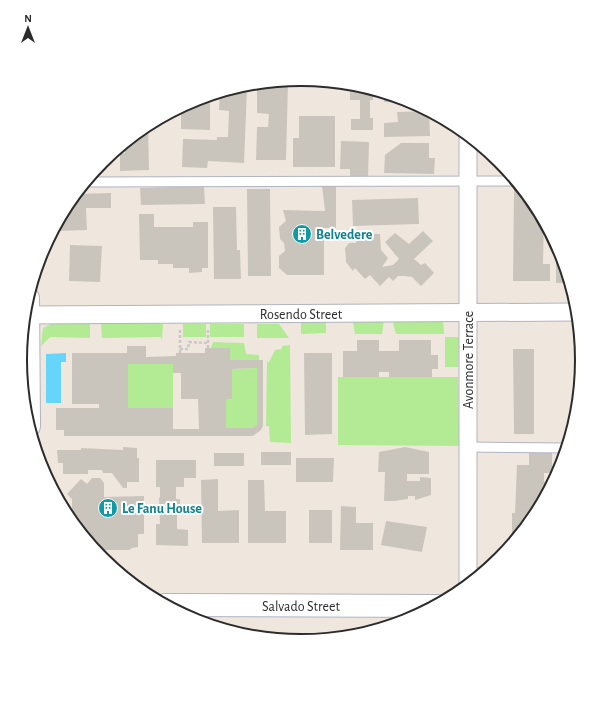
<svg xmlns="http://www.w3.org/2000/svg" width="603" height="721" font-family="'Alegreya Sans',sans-serif">
<style>
.green{fill:#b3eb95}
.water{fill:#66d5fb}
.building{fill:#cac5bc;fill-rule:evenodd}
.lines{fill:none;stroke-linecap:round;stroke-linejoin:round}
.service-casing{stroke:#b1b4c1;stroke-width:11}
.minor-casing{stroke:#b1b4c1;stroke-width:19}
.tertiary-casing{stroke:#b1b4c1;stroke-width:24}
.secondary-casing{stroke:#b1b4c1;stroke-width:24}
.path{stroke:#c8c8c8;stroke-width:2.5;stroke-dasharray:3 2;stroke-linecap:butt}
.service{stroke:#fff;stroke-width:9}
.minor{stroke:#fff;stroke-width:17}
.tertiary{stroke:#fff;stroke-width:22}
.secondary{stroke:#fff;stroke-width:22}
.labels{text-anchor:middle;stroke-width:4;stroke-linejoin:round;paint-order:stroke}
.culture-label{font-size:14px;font-weight:bold;fill:#0d838f;stroke:#fff;text-anchor:start}
.street-label{font-size:14px;fill:#2c2c2c;stroke:#fff}
.rim{fill:none;stroke:#2c2c2c;stroke-width:2}
</style>
<rect width="100%" height="100%" fill="#efe7dd"/>
<g class="green">
<polygon points="301,321 326,321 326,333 301,334"/>
<polygon points="384,321 382,334 355,334 353,322"/>
<polygon points="395,321 443,321 444,334 396,334 393,323"/>
<polygon points="51,324 90,324 90,338 50,337 41,346 43,328"/>
<polygon points="101,324 163,324 162,341 161,337 102,338"/>
<rect x="183" y="324" width="23" height="13"/>
<rect x="210" y="324" width="34" height="13"/>
<polygon points="257,324 279,324 289,338 257,338"/>
<polygon points="445,337 458,337 459,339 458,367 445,367"/>
<polygon points="213,342 244,343 246,354 259,355 259,360 230,360 229,348 211,348"/>
<polygon points="290,345 291,443 270,442 269,426 266,426 267,362 269,362 275,350 282,349 282,346"/>
<rect x="128" y="364" width="45" height="44"/>
<polygon points="257,368 257,425 252,428 226,428 226,400 232,399 232,369"/>
<polygon points="338,377 458,377 459,446 338,445"/>
</g>
<polygon class="water" points="66,353 66,362 61,362 61,403 46,403 46,354"/>
<g class="building">
<polygon points="257,83 288,83 286,160 256,160 257,127 268,127 269,114 257,113"/>
<polygon points="350,84 373,89 373,100 370,100 370,118 373,118 373,130 351,130 351,119 360,119 360,100 350,100"/>
<polygon points="233,89 247,89 244,163 208,161 207,168 182,167 183,139 217,140 217,137 228,137 229,111 219,110 220,92"/>
<polygon points="384,93 409,101 414,103 384,102"/>
<polygon points="210,95 210,130 181,129 181,107 194,100"/>
<polygon points="429,111 430,136 384,137 384,123 398,122 397,112"/>
<polygon points="299,116 335,116 335,167 293,167 293,138 299,138"/>
<polygon points="148,125 149,170 120,171 120,153 125,153 125,143"/>
<polygon points="341,141 369,142 368,177 350,177 350,169 340,169"/>
<polygon points="401,143 429,143 429,158 435,158 434,174 384,173 385,155"/>
<polygon points="204,186 205,204 141,205 140,188"/>
<polygon points="322,186 336,186 336,228 324,228 324,275 287,275 279,268 279,256 285,251 284,243 280,239 279,227 286,221 283,210 325,211"/>
<polygon points="514,187 521,187 536,204 544,219 543,264 550,264 550,281 513,281"/>
<polygon points="247,189 270,189 271,276 248,276"/>
<polygon points="111,193 111,208 86,208 87,230 59,231 59,220 68,204 76,194"/>
<polygon points="418,198 419,224 353,226 352,200"/>
<polygon points="213,207 236,207 237,250 240,250 241,279 214,279"/>
<polygon points="139,214 154,214 154,227 193,227 193,222 208,222 208,268 202,268 202,272 189,273 189,268 173,268 173,264 158,264 158,260 140,260"/>
<polygon points="423,231 433,241 414,259 421,265 425,263 434,273 421,286 412,277 404,276 398,276 393,281 389,277 380,286 370,275 365,279 355,268 353,271 346,262 345,248 349,243 356,243 358,233 380,234 381,250 388,258 382,267 393,265 399,259 385,242 395,233 409,244"/>
<polygon points="70,245 102,246 100,282 69,281"/>
<polygon points="556,257 563,257 571,283 556,283"/>
<polygon points="357,340 379,340 379,351 399,351 399,340 431,340 431,355 438,355 438,369 432,369 432,377 389,377 389,372 379,372 379,377 343,377 343,351 357,351"/>
<path d="M127,346H146V357L176,356V353H205V348H230V360H263V426L261,430L253,436H64V430H56V408H99V404H72V353H127ZM128,364H173V373H181V399H198L199,429H173V408H128ZM257,368V425L252,428H226V400L232,399V369Z"/>
<polygon points="513,349 534,349 534,434 514,434"/>
<polygon points="304,353 332,353 332,434 305,435"/>
<polygon points="123,447 137,448 137,458 139,458 139,482 127,482 127,488 123,488 112,473 103,473 102,470 88,470 88,474 63,474 63,463 58,463 57,450 81,450 81,448 123,450"/>
<polygon points="405,447 429,452 429,474 407,474 407,481 420,481 420,477 431,478 431,495 415,500 415,496 408,496 408,499 395,501 384,501 385,472 378,472 379,452"/>
<rect x="261" y="452" width="30" height="13"/>
<polygon points="529,452 552,452 552,473 544,473 544,482 549,482 549,489 551,489 535,517 512,546 512,513 515,513 517,465 529,465"/>
<rect x="214" y="453" width="30" height="13"/>
<polygon points="296,458 334,458 333,482 296,482"/>
<polygon points="156,460 196,460 196,478 184,478 184,487 176,487 176,499 180,499 180,512 177,512 177,529 188,530 188,546 156,545 156,524 160,524 159,498 160,497 160,487 156,487"/>
<polygon points="92,478 100,478 104,483 104,497 144,496 144,534 138,534 138,547 132,548 129,550 102,550 102,547 92,547 69,519 72,518 72,499 67,494 81,479 87,484"/>
<polygon points="218,479 218,511 239,510 239,543 202,543 201,480"/>
<polygon points="248,480 264,480 265,511 286,511 286,543 248,543"/>
<polygon points="341,506 356,507 356,523 373,523 373,550 340,550"/>
<rect x="309" y="510" width="23" height="33"/>
<polygon points="386,521 427,527 422,552 381,545"/>
</g>
<g class="lines">
<defs>
<g id="service">
<polyline points="85,182 516,181"/>
<polyline points="468,447 568,448"/>
<polyline points="468,573 485,573"/>
</g>
<g id="minor">
<polyline points="468,135 468,586"/>
<polyline points="24,315 578,312"/>
</g>
<polyline id="tertiary" points="165,605 437,606"/>
<polyline id="secondary" points="28,298 29,426"/>
</defs>
<use href="#service" class="service-casing"/>
<use href="#minor" class="minor-casing"/>
<use href="#tertiary" class="tertiary-casing"/>
<use href="#secondary" class="secondary-casing"/>
<g class="path">
<polyline points="208,330 208,348"/>
<polyline points="180,349 188,349 189,342 208,343"/>
<polyline points="180,353 180,330"/>
</g>
<use href="#service" class="service"/>
<use href="#minor" class="minor"/>
<use href="#tertiary" class="tertiary"/>
<use href="#secondary" class="secondary"/>
</g>
<defs>
<symbol id="building-disc" viewBox="-11 -11 22 22"><circle r="9.5" fill="#0f9aa8" stroke="#fff"/><path d="M-4-6H4V6H1V3H-1V6H-4ZM-2.5-4.3h1.7v1.8h-1.7ZM.8-4.3h1.7v1.8H.8ZM-2.5-1h1.7V.8h-1.7ZM.8-1h1.7V.8H.8Z" fill="#fff"/></symbol>
</defs>
<g fill-rule="evenodd">
<use href="#building-disc" x="291" y="223" width="22" height="22"/>
<use href="#building-disc" x="97" y="497" width="22" height="22"/>
</g>
<g class="labels">
<g class="culture-label">
<text x="316" y="239">Belvedere</text>
<text x="122" y="513">Le Fanu House</text>
</g>
<g class="street-label">
<text x="301" y="319">Rosendo Street</text>
<text transform="translate(468 360) rotate(-90)" y="5">Avonmore Terrace</text>
<text x="301" y="611">Salvado Street</text>
</g>
</g>
<path d="M0 0H603V721H0ZM27 360a274 274 0 1 1 548 0a274 274 0 1 1-548 0Z" fill="#fff" fill-rule="evenodd"/>
<path class="rim" d="M27 360a274 274 0 1 1 548 0a274 274 0 1 1-548 0Z"/>
<g transform="translate(28 28)" stroke="#ffffff" stroke-width="3" paint-order="stroke">
<path d="M0-3L7 15L0 10L-7 15Z" fill="#2c2c2c"/>
<text y="-6" font-size="11" font-weight="bold" text-anchor="middle" fill="#2c2c2c">N</text>
</g>
</svg>
